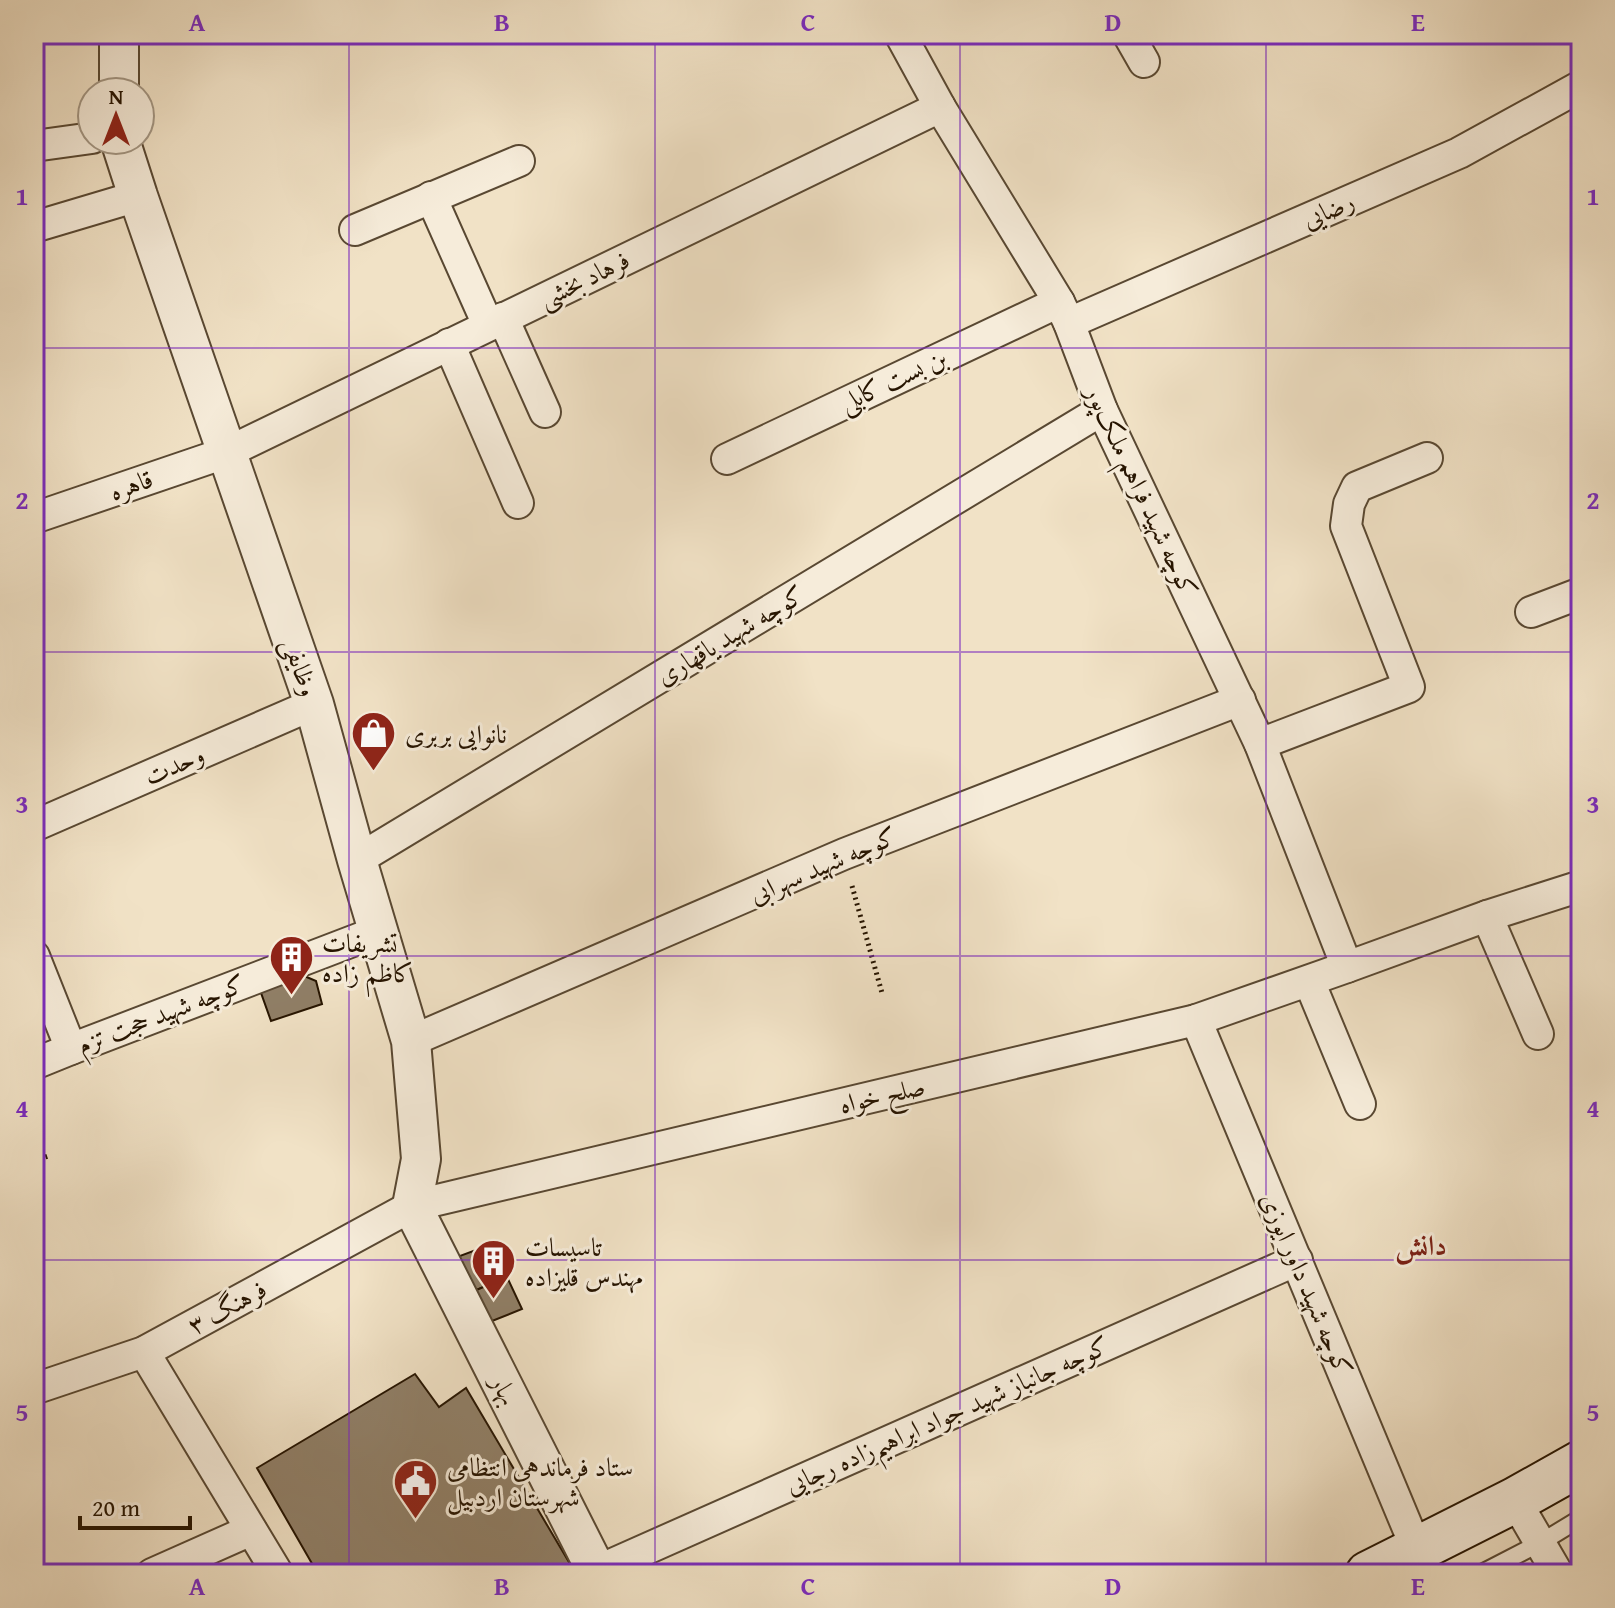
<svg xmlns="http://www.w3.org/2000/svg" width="1615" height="1608" font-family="'Gentium Book Plus',Amiri,serif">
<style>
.building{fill:#907f67;stroke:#261400;stroke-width:2}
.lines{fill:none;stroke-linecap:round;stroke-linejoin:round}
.service-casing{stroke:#594832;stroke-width:20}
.minor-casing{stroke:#594832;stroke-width:34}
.tertiary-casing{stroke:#594832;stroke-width:42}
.secondary-casing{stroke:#261400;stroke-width:48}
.path{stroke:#261400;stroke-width:5;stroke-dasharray:2 4;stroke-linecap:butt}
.service{stroke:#f6ecda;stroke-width:16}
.minor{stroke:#f6ecda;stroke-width:30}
.tertiary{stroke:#f6ecda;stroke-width:38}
.secondary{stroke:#f6ecda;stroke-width:44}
.grid{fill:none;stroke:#7b2cbf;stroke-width:2;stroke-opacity:0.55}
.labels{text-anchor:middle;stroke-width:6;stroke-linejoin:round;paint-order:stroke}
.street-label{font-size:26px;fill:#261400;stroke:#f6ecda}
.poi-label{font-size:26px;fill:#261400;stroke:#f6ecda;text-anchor:start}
.neighbourhood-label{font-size:28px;font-weight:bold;fill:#7a1f14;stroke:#f6ecda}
.neatline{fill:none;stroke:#7b2cbf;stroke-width:3}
.grid-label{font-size:26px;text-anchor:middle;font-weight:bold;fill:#7b2cbf}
</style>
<rect width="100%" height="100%" fill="#f1e2c6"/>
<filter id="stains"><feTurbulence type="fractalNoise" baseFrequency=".0025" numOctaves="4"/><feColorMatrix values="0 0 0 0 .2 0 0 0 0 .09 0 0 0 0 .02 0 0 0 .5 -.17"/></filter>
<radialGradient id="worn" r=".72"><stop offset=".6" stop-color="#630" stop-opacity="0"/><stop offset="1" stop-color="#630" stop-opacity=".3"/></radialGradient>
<g class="building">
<polygon points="302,975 316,981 322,1004 271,1021 260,990"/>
<polygon points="492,1244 507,1277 467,1294 457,1257"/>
<polygon points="507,1277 522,1309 482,1325 467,1294"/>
<polygon points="415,1374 439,1407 466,1388 576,1574 318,1574 257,1468"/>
</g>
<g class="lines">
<defs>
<polyline id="service" points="1480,1574 1540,1543 1581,1518"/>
<g id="minor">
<polyline points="900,34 940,107 1059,302 1069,323 1102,410 1260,744 1347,967"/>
<polyline points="1128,34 1144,62"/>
<polyline points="34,146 92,138"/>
<polyline points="431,197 488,325"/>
<polyline points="34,227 138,196"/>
<polyline points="355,230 519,161"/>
<polyline points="503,318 545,412"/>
<polyline points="1069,323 1459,153 1581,86"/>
<polyline points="449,344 518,503"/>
<polyline points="727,459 1059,302"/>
<polyline points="34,518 228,452 940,107"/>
<polyline points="1531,612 1581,593"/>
<polyline points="1260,744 1409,687 1346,526 1349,504 1357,487 1427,458"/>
<polyline points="34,826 314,704"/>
<polyline points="357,860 1102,410"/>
<polyline points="1487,916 1538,1034"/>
<polyline points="34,956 71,1049"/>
<polyline points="1309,981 1360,1104"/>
<polyline points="1196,1020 1417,1550"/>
<polyline points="411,1041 844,854 1240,700"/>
<polyline points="34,1064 71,1049 379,931"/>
<polyline points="144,1352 278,1574"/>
<polyline points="34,1389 144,1352 412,1206 1196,1020 1347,967 1487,916 1581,886"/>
<polyline points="1515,1500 1558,1574"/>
<polyline points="597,1571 1297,1260"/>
<polyline points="152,1574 251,1530"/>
</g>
<g id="tertiary">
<polyline points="119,34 119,92"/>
<polyline points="120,140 138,196 314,704 357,860 411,1041 421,1159 412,1206 598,1574"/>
</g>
<polyline id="secondary" points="1368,1574 1515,1500 1581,1463"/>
</defs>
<use href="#service" class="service-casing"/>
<use href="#minor" class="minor-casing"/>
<use href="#tertiary" class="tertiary-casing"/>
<use href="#secondary" class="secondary-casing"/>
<g class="path">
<polyline points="852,886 882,993"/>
<polyline points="34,1161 48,1156"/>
</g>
<use href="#service" class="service"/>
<use href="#minor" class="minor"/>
<use href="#tertiary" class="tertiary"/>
<use href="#secondary" class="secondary"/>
</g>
<path class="grid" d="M349,34V1574M655,34V1574M960,34V1574M1266,34V1574M34,348H1581M34,652H1581M34,956H1581M34,1260H1581"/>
<defs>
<symbol id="shop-pin" viewBox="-11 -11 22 30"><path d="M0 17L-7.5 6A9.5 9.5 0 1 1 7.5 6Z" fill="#8f2418" stroke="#f6ecda"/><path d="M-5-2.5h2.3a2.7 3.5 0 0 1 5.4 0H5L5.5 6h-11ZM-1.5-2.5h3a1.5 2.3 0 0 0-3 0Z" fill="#fff"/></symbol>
<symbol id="building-pin" viewBox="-11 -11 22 30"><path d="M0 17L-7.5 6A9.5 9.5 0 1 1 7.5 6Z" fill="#8f2418" stroke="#f6ecda"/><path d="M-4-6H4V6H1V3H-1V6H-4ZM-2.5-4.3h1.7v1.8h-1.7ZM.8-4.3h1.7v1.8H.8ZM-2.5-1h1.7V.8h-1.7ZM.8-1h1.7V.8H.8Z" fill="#fff"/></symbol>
<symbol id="civic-pin" viewBox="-11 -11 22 30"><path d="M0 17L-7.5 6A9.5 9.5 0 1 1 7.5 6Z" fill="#8f2418" stroke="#f6ecda"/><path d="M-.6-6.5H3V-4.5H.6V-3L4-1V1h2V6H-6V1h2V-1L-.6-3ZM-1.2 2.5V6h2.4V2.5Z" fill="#fff"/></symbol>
</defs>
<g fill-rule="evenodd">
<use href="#shop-pin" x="348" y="708" width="51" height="69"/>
<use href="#building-pin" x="266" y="932" width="51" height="69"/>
<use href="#building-pin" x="468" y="1236" width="51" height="69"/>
<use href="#civic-pin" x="390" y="1456" width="51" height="69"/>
</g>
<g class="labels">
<g class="street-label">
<text transform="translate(1328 210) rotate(-24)" y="9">رضایی</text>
<text transform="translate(584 279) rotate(-26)" y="9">فرهاد بخشی</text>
<text transform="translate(893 380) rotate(-25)" y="9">بن بست کابلی</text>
<text transform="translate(131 485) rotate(-19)" y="9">قاهره</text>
<text transform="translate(1142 491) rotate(65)" y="9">کوچه شهید فراهم ملک‌پور</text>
<text transform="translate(730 635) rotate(-31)" y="9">کوچه شهید یاقهاری</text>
<text transform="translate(301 667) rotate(71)" y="9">وظایفی</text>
<text transform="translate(174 765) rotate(-24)" y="9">وحدت</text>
<text transform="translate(823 865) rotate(-23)" y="9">کوچه شهید سهرابی</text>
<text transform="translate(161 1014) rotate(-21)" y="9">کوچه شهید حجت تزم</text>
<text transform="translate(882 1095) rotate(-13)" y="9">صلح خواه</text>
<text transform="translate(1307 1284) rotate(67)" y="9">کوچه شهید داور ایوزی</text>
<text transform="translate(227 1307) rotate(-28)" y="9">فرهنگ ۳</text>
<text transform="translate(505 1390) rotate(63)" y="9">بهار</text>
<text transform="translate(947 1415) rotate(-24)" y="9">کوچه جانباز شهید جواد ابراهیم‌زاده رجایی</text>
</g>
<g class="poi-label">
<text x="405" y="743">نانوایی بربری</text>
<text x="322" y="952">تشریفات<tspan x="322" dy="30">کاظم زاده</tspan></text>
<text x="525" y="1256">تاسیسات<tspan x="525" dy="30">مهندس قلیزاده</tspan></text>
<text x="447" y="1476">ستاد فرماندهی انتظامی<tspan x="447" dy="30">شهرستان اردبیل</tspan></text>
</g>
<g class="neighbourhood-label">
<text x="1421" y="1255">دانش</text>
</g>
</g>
<rect width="1615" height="1608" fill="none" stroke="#f1e2c6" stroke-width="88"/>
<g transform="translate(116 116)"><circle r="38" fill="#f6ecda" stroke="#a39683" stroke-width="2"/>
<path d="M0-6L14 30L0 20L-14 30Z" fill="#8f2418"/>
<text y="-12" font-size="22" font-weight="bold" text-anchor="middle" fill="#261400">N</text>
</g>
<path d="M80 1516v12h110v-12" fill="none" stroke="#261400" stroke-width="4"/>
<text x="92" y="1516" font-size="24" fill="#261400" stroke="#f6ecda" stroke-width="6" paint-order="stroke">20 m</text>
<rect x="44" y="44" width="1527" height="1520" class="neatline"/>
<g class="grid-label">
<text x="197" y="31">A</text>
<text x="502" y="31">B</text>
<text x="808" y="31">C</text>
<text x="1113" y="31">D</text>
<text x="1418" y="31">E</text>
<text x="22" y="205">1</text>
<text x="1593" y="205">1</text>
<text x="22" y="509">2</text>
<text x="1593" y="509">2</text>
<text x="22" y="813">3</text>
<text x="1593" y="813">3</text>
<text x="22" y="1117">4</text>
<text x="1593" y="1117">4</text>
<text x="22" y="1421">5</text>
<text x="1593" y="1421">5</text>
<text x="197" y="1595">A</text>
<text x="502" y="1595">B</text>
<text x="808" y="1595">C</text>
<text x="1113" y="1595">D</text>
<text x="1418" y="1595">E</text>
</g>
<rect width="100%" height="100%" filter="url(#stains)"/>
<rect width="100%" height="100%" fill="url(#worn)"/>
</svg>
